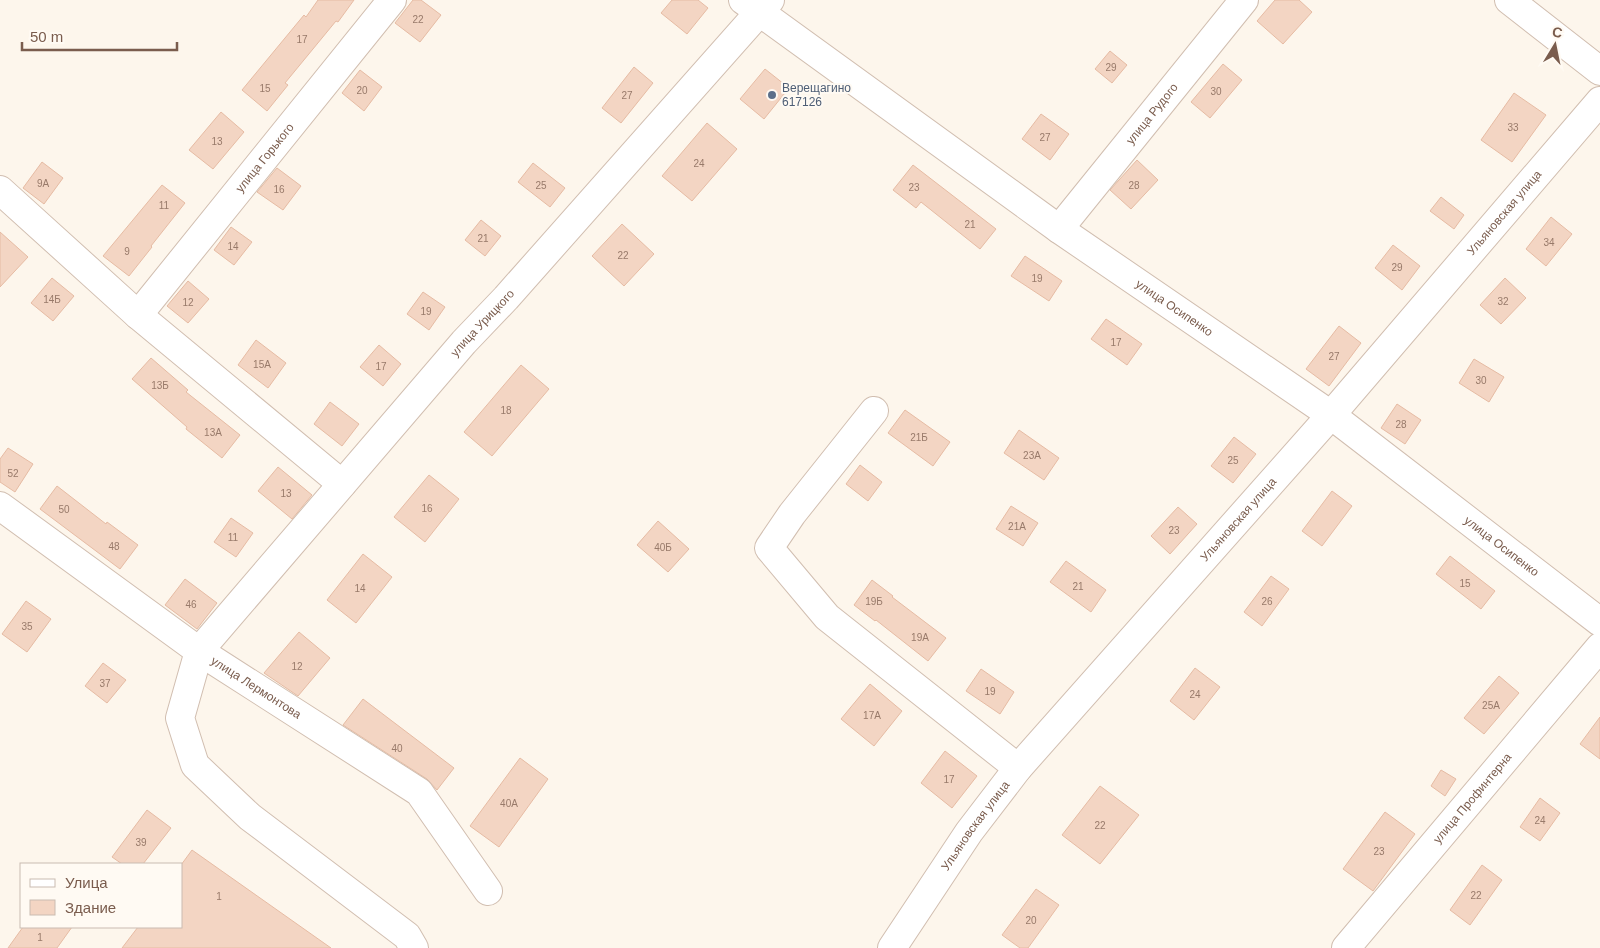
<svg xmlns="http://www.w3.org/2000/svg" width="1600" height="948" font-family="Arial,sans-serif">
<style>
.building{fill:#f3d5c3;stroke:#e6bba3}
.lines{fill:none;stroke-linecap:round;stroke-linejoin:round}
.minor-casing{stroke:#d1beb0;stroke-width:30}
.minor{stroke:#fff;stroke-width:28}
.service-dot{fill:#5c6f8a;stroke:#fffaf3;stroke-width:2}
.labels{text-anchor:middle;stroke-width:4;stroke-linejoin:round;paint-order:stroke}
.number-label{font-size:10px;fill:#987a6a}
.service-label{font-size:12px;fill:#4e5e75;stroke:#fffaf3;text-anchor:start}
.street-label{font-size:12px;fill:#7a5c4d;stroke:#fffaf3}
</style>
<rect width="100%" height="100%" fill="#fdf6ec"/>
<g class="building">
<polygon points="318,0 354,0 338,22 336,21 285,83 288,85 267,111 242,90 304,15 306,17"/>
<polygon points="413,0 421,0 441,15 420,42 395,23"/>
<polygon points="672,0 698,0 708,8 687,34 661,13"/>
<polygon points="1275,0 1299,0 1312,12 1283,44 1257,21"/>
<polygon points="1110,51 1127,65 1112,83 1095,69"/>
<polygon points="1223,64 1242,80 1210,118 1191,102"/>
<polygon points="634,67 653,83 621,123 602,108"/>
<polygon points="765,69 789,88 764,119 740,99"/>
<polygon points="360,70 382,87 364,111 342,93"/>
<polygon points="1514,93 1546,115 1512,162 1481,140"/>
<polygon points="221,112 244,132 213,169 189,150"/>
<polygon points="1041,114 1069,134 1050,160 1022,139"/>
<polygon points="707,123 737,149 692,201 662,176"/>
<polygon points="1137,160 1158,180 1131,209 1110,190"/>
<polygon points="42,162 63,178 44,204 23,188"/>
<polygon points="533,163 565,188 550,207 518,182"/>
<polygon points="913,165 996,229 980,249 921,202 916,208 893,190"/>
<polygon points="277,168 301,186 283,210 257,192"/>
<polygon points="162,185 185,203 151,246 152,247 129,276 103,256"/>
<polygon points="1441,197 1464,215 1454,229 1430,211"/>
<polygon points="1551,217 1572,234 1546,266 1526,249"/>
<polygon points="481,220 501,236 485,256 465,240"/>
<polygon points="622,224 654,254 624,286 592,256"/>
<polygon points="231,227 252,242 234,265 214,250"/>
<polygon points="0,232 28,257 0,287"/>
<polygon points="1393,245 1420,266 1402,290 1375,268"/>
<polygon points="1025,256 1062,281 1049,301 1011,276"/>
<polygon points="52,278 74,296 53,321 31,303"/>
<polygon points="1505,278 1526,298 1501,324 1480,305"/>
<polygon points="188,281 209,299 188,323 167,306"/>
<polygon points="423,292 445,307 429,330 407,314"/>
<polygon points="1106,319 1142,344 1127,365 1091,339"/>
<polygon points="1339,326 1361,343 1329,386 1306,369"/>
<polygon points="256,340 286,363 268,388 238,365"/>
<polygon points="379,345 401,364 383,386 360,367"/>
<polygon points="151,358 188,390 186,392 240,435 222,458 186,429 187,427 132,379"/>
<polygon points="1474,359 1504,377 1489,402 1459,383"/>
<polygon points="521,365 549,389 492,456 464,432"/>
<polygon points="330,402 359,424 342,446 314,424"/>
<polygon points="1397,404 1421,420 1405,444 1381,428"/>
<polygon points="905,410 950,442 933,466 888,433"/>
<polygon points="1019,430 1059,458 1044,480 1004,453"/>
<polygon points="1234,437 1256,454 1233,483 1211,466"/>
<polygon points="8,448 33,464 15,492 0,482 0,459"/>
<polygon points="860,465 882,482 868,501 846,484"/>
<polygon points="278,467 312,495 292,519 258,491"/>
<polygon points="429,475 459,499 425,542 394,517"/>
<polygon points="57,486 106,524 107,522 138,545 120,569 40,509"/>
<polygon points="1332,491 1352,506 1322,546 1302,531"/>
<polygon points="1011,506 1038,523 1023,546 996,529"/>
<polygon points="1178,507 1197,524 1170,554 1151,536"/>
<polygon points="231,518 253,533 236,557 214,542"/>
<polygon points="658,521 689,549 668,572 637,545"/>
<polygon points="363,554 392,577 356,623 327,600"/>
<polygon points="1450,556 1495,591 1481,609 1436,574"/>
<polygon points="1066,561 1106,590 1091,612 1050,582"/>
<polygon points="1271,576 1289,589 1262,626 1244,612"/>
<polygon points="185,579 217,603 197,629 165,605"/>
<polygon points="872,580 893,596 892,597 946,638 928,661 876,620 875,621 854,605"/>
<polygon points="26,601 51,619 27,652 2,634"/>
<polygon points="299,632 330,658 298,696 264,673"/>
<polygon points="103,663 126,680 107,703 85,686"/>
<polygon points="1195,668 1220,687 1194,720 1170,701"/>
<polygon points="981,669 1014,692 1000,714 966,691"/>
<polygon points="1499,676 1519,693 1484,734 1464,718"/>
<polygon points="870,684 902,711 874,746 841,719"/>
<polygon points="363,699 454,768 437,790 427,779 343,725"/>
<polygon points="1600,717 1600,759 1580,744"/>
<polygon points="945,751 977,776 952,808 921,783"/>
<polygon points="520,758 548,779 499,847 470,826"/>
<polygon points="1441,770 1456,779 1445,796 1431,786"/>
<polygon points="1100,786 1139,815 1100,864 1062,835"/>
<polygon points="1540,798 1560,813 1540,841 1520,827"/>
<polygon points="147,810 171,828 143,864 122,864 112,857"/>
<polygon points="1385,812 1415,834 1373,891 1343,869"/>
<polygon points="192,850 331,948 122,948 138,927 181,927 181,865"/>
<polygon points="1482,865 1502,880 1470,925 1450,910"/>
<polygon points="1036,889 1059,905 1028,948 1020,948 1002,935"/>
<polygon points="23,927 72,927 57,948 8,948"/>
</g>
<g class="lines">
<defs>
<g id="minor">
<path id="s1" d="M743,0L1059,229L1331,415L1600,622"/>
<polyline points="1509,0 1600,71"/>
<polyline points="0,190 138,315 342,484"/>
<path id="s2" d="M1059,229L1244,0"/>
<path id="s3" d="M138,315L392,0"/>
<polyline points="874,411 792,514 769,548 827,617 1018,768"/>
<path id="s4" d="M0,506L199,651L419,792L488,891"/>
<path id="s5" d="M414,948L407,936L250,817L195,765L180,718L199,651L464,342L506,298L770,0"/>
<path id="s6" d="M892,948L969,832L1018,768L1331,415L1600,101"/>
<path id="s7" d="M1346,948L1600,647"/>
</g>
</defs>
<use href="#minor" class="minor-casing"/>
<use href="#minor" class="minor"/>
</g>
<circle class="service-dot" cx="772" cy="95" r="5"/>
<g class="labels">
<g class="number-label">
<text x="418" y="23">22</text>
<text x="302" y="43">17</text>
<text x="1111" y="71">29</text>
<text x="265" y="92">15</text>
<text x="362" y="94">20</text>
<text x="1216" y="95">30</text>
<text x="627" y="99">27</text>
<text x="1513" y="131">33</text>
<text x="1045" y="141">27</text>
<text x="217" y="145">13</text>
<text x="699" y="167">24</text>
<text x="43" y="187">9А</text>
<text x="541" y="189">25</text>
<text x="1134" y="189">28</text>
<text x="914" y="191">23</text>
<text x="279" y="193">16</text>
<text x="164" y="209">11</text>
<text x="970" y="228">21</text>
<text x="483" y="242">21</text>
<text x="1549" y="246">34</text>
<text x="233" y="250">14</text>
<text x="127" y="255">9</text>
<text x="623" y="259">22</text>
<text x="1397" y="271">29</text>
<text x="1037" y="282">19</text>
<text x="52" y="303">14Б</text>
<text x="1503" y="305">32</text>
<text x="188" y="306">12</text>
<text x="426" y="315">19</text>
<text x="1116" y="346">17</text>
<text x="1334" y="360">27</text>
<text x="262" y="368">15А</text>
<text x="381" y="370">17</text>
<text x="1481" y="384">30</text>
<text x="160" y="389">13Б</text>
<text x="506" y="414">18</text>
<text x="1401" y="428">28</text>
<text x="213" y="436">13А</text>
<text x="919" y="441">21Б</text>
<text x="1032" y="459">23А</text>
<text x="1233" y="464">25</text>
<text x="13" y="477">52</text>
<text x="286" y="497">13</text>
<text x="427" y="512">16</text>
<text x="64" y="513">50</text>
<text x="1017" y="530">21А</text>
<text x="1174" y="534">23</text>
<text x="233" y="541">11</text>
<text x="114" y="550">48</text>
<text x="663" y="551">40Б</text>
<text x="1465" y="587">15</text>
<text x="1078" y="590">21</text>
<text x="360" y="592">14</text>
<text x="874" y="605">19Б</text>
<text x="1267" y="605">26</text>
<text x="191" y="608">46</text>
<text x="27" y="630">35</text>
<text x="920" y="641">19А</text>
<text x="297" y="670">12</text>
<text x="105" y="687">37</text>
<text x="990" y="695">19</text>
<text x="1195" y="698">24</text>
<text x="1491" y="709">25А</text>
<text x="872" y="719">17А</text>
<text x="397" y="752">40</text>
<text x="949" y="783">17</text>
<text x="509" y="807">40А</text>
<text x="1540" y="824">24</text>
<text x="1100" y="829">22</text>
<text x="141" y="846">39</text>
<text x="1379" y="855">23</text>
<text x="1476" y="899">22</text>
<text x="219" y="900">1</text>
<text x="1031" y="924">20</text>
<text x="40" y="941">1</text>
</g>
<g class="service-label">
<text x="782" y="92">Верещагино<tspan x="782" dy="14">617126</tspan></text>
</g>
<g class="street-label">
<text dy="4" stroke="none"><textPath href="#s2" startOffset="148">улица Рудого</textPath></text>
<text dy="4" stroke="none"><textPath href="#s3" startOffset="202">улица Горького</textPath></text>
<text dy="4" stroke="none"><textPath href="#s6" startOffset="958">Ульяновская улица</textPath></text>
<text dy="4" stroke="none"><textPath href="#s1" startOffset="530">улица Осипенко</textPath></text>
<text dy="4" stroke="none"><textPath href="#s5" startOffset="839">улица Урицкого</textPath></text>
<text dy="4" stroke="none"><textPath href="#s6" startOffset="552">Ульяновская улица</textPath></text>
<text dy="4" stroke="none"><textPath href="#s1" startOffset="935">улица Осипенко</textPath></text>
<text dy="4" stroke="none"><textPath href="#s4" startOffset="314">улица Лермонтова</textPath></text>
<text dy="4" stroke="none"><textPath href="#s7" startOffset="196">улица Профинтерна</textPath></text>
<text dy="4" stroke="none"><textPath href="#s6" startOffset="148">Ульяновская улица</textPath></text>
</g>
</g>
<rect x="20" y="863" width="162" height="65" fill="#fffaf3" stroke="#cabbb1"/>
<rect x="30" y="879" width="25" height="8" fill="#ffffff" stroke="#cabbb1"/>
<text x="65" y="888" font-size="15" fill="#7a5c4d">Улица</text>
<rect x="30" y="900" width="25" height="15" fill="#f3d5c3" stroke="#cabbb1"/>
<text x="65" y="913" font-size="15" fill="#7a5c4d">Здание</text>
<g transform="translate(1555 45) rotate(10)" stroke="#fffaf3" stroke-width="4" paint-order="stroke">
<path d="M0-4L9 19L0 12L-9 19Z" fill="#7a5c4d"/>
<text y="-8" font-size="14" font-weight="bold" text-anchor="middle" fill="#7a5c4d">С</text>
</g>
<path d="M22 42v8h155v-8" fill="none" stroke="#7a5c4d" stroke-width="2.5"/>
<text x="30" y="42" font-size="15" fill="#7a5c4d" stroke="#fffaf3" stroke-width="4" paint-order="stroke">50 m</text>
</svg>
